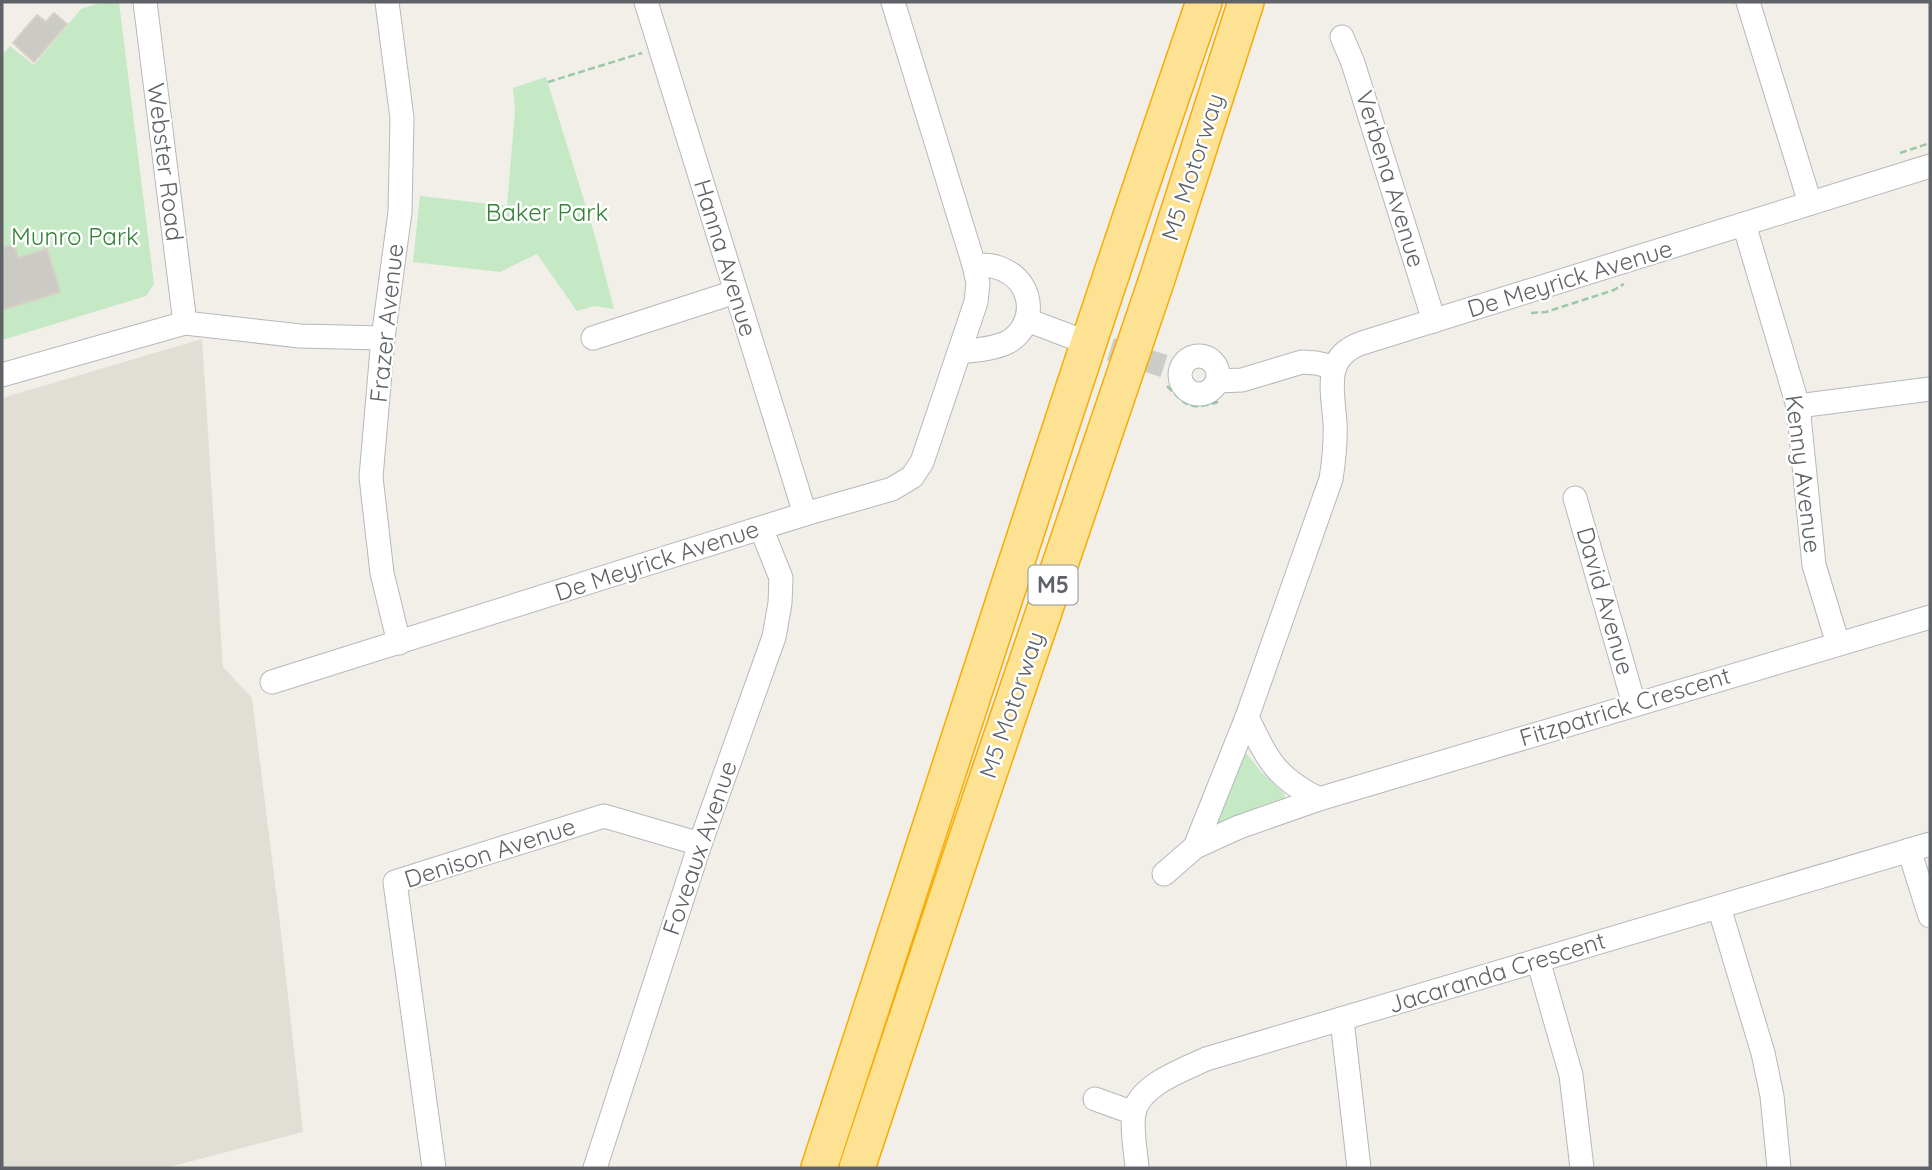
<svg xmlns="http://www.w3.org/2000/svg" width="1932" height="1170" font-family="Quicksand,sans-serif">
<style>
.education{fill:#e1ded6}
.green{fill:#c5e8c5}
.building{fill:#cccac5;stroke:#d6d1c6;stroke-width:2}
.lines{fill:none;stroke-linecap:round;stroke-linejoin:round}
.minor-tunnel{stroke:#ccccc8;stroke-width:23;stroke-dasharray:23 11;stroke-linecap:butt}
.minor-casing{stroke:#b5b8bc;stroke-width:25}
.highway-casing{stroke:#f9ab00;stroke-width:38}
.path{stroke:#9cc7a9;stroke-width:2.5;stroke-dasharray:7 3.5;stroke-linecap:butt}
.minor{stroke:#fff;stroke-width:23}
.highway{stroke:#fde293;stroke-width:35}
.labels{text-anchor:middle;stroke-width:5;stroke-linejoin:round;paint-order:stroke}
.shield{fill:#fff;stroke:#8f9295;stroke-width:2}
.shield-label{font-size:23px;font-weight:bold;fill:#5f6368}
.street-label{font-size:24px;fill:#5f6368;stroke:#fff}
.park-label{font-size:24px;fill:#348238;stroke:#fff}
</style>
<rect width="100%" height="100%" fill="#f1efe8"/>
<polygon class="education" points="202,339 223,667 252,698 279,915 303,1132 165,1168 2,1168 2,398"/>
<g class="green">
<polygon points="103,2 119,2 154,284 146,296 2,340 2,55 10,46 34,65 81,9"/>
<polygon points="546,77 595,236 614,309 594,306 577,311 537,254 500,272 413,262 420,196 507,206 515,111 513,88"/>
<polygon points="1247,754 1262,773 1284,793 1286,801 1213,826 1242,755"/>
</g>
<g class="building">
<polygon points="54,13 67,24 34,62 13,43 37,15 46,22"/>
<polygon points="14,244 18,258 47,249 60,292 2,310 2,248"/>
</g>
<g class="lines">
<polyline class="minor-tunnel" points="1078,339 1164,366"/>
<defs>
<g id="minor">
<polyline points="145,2 185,323"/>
<polyline points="387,2 402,118 400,212 383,338 371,477 382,573 399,643"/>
<polyline points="646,2 805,514"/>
<polyline points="1748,2 1810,203"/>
<polyline points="1342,37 1353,63 1434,321"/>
<polyline points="1744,224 1798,406 1814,565 1838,644"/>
<polyline points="1027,320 1072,337"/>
<polyline points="593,338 735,292"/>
<path d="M960,352C976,350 994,349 1008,342C1036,326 1035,286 1006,271C996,265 985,265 974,265"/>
<circle cx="1199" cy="375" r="19"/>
<polyline points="2,375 185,323 300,336 383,338"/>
<polyline points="1217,381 1242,380 1302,362 1316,363 1334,367"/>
<polyline points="1798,406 1930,389"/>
<polyline points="1575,498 1634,704"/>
<polyline points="272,682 805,514 892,489 912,477 922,462 976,302 978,283 974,265 893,2"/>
<path d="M1247,717C1268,760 1275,777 1319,799L1930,617"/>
<polyline points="1195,847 1239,827 1319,799"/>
<polyline points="1909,850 1930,916"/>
<path d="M1164,874L1195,847L1247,717L1331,479C1334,460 1336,443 1335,423C1333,390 1322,357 1362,343L1930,166"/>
<polyline points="1719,907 1763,1053 1772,1096 1779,1168"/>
<polyline points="1538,960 1571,1075 1582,1168"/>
<polyline points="1342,1020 1359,1168"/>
<polyline points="1095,1099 1134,1113"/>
<polyline points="434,1168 395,882 604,816 700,844"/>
<polyline points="595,1168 700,844 774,637 780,603 781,578 761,528"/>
<path d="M1137,1168C1136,1153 1131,1128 1134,1113C1139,1085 1183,1070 1206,1059L1930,844"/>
</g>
<g id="highway">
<path d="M819,1168C947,779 1070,389 1204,2"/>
<polyline points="857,1168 964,847 1157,279 1246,2"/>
</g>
</defs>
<use href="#minor" class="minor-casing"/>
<use href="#highway" class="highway-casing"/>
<g class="path">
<polyline points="548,82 642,53"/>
<polyline points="1900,153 1930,143"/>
<polyline points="1531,313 1546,312 1614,290 1624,284"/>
<path d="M1167,386C1187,406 1189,411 1218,402"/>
</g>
<use href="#minor" class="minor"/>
<use href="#highway" class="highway"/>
</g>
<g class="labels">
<rect class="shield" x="1028.5" y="565.5" width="49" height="39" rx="5"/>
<g class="shield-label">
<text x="1053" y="593">M5</text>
</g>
<g class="street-label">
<text transform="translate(165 162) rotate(83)" y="8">Webster Road</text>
<text transform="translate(1193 167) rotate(-72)" y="8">M5 Motorway</text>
<text transform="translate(1390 179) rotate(73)" y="8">Verbena Avenue</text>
<text transform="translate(725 258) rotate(73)" y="8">Hanna Avenue</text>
<text transform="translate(1570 279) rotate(-17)" y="8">De Meyrick Avenue</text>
<text transform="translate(387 323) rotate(-84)" y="8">Frazer Avenue</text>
<text transform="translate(1803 474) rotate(83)" y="8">Kenny Avenue</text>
<text transform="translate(657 561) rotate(-18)" y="8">De Meyrick Avenue</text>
<text transform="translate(1605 601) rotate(74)" y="8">David Avenue</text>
<text transform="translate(1012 705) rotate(-71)" y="8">M5 Motorway</text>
<text transform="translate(1625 707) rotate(-17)" y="8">Fitzpatrick Crescent</text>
<text transform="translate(700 848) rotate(-71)" y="8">Foveaux Avenue</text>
<text transform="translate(490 853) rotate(-18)" y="8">Denison Avenue</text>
<text transform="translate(1497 973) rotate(-17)" y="8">Jacaranda Crescent</text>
</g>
<g class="park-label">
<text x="547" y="221">Baker Park</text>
<text x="75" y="245">Munro Park</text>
</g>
</g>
<rect width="1932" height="1170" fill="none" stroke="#5f6368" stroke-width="7"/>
</svg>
